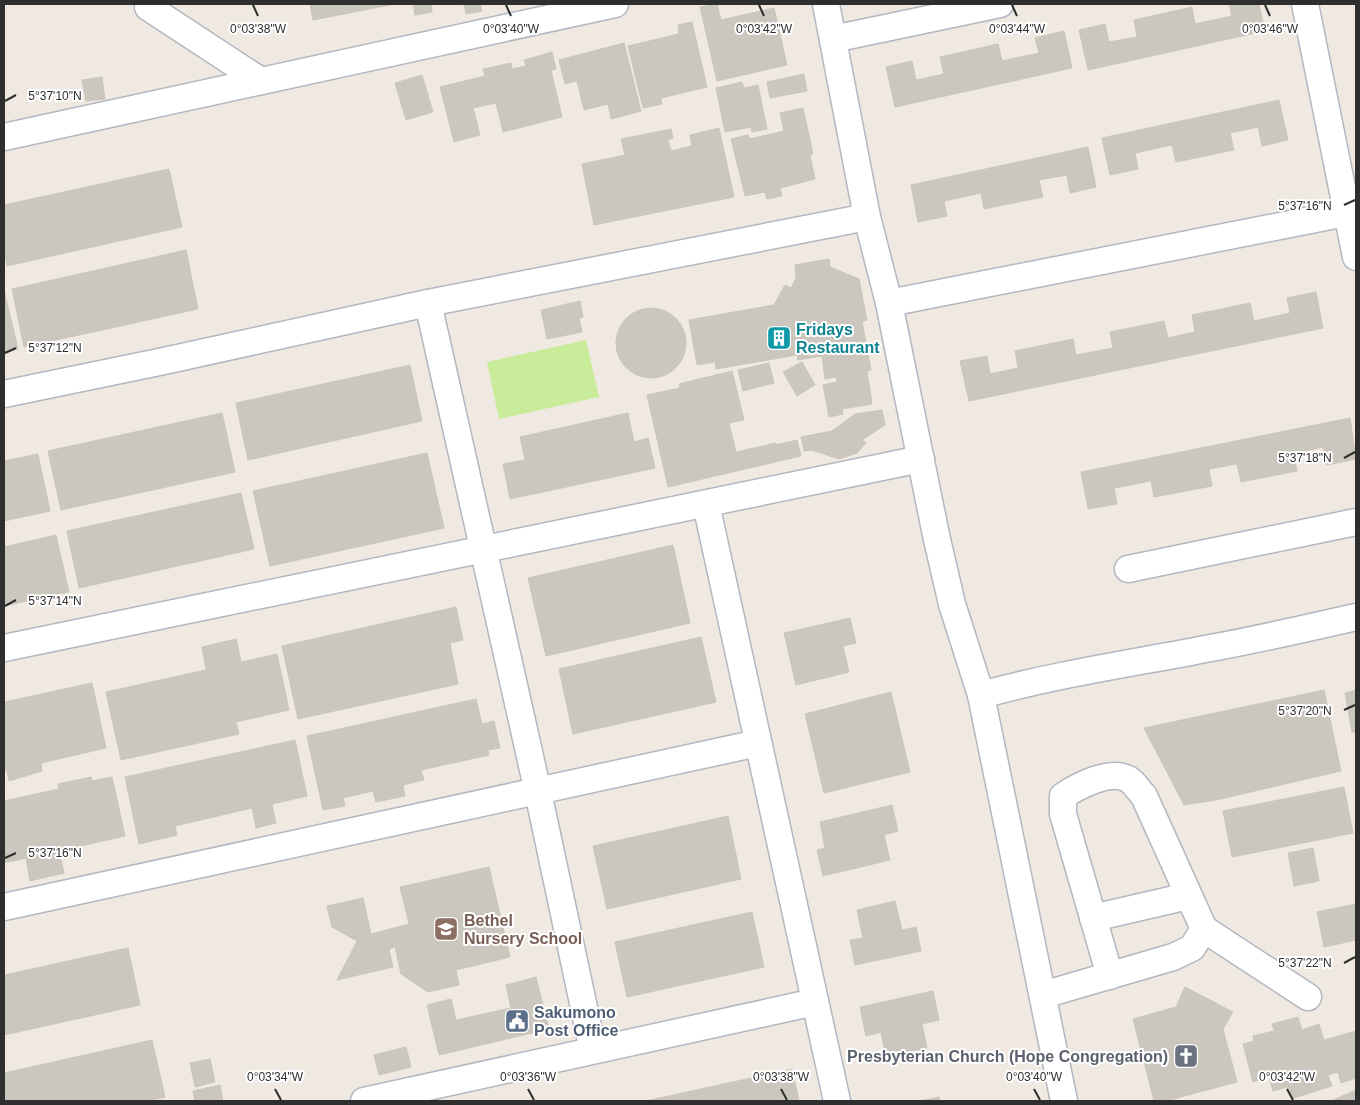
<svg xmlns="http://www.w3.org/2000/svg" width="1360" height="1105" font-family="Helvetica,sans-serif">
	<rect width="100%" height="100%" fill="#efe9e1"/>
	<!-- pitch -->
	<polygon fill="#c9ec9a" points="586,340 599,397 499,419 487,362"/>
	<!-- building -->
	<g fill="#cbc7bf" stroke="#cbc5ba">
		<polygon points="310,4 395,4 313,20"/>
		<polygon points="413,4 431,4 432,12 415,15"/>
		<polygon points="464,4 480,4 482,11 466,14"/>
		<polygon points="717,4 721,20 774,8 787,65 717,81 700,7"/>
		<polygon points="1229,4 1259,4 1265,31 1088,70 1079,30 1105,24 1109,42 1137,37 1134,20 1192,7 1195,24 1232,16"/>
		<polygon points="692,22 707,87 661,98 662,104 643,108 628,46 679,34 678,25"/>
		<polygon points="1064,31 1072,68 895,107 886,67 912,61 916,80 944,74 940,57 998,44 1002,61 1039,53 1035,38"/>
		<polygon points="624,43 641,111 611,119 608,104 584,110 577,81 565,84 559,60"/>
		<polygon points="552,52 556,69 551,70 562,117 503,132 496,103 473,108 480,135 454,142 440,87 485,76 483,69 511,63 512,69 526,66 524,60"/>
		<polygon points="804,74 807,91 770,98 767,82"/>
		<polygon points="422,75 433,112 406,120 395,83"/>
		<polygon points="102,77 105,99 86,101 82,80"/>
		<polygon points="742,82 744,88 758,85 767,129 752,132 751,127 725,132 716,88"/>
		<polygon points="1279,100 1288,140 1262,146 1258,127 1230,133 1234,150 1176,162 1172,145 1135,153 1138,169 1110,175 1102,138"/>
		<polygon points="803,108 813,154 810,155 815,179 780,188 782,196 767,199 765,192 745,196 731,139 748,135 749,139 784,131 780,113"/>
		<polygon points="719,128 734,197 594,225 582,164 625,155 621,139 671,129 673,138 668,140 671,151 692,146 690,135"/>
		<polygon points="1088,147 1096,187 1070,193 1067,175 1039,180 1043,197 984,209 981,193 944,201 947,216 918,222 911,185"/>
		<polygon points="169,169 182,227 7,266 4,249 4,205"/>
		<polygon points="186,250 198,309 24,347 12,289"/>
		<polygon points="829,259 830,267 859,279 867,320 862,321 871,370 867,371 872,404 842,409 843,414 829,417 823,385 837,382 836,377 825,379 822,356 798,360 797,355 716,369 715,362 697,365 689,320 774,305 785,285 791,288 796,278 795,265"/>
		<polygon points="4,290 18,349 4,352"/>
		<polygon points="1316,292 1323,328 969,401 960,361 987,356 990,374 1018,368 1015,351 1073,339 1076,355 1113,348 1110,332 1164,321 1168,338 1195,332 1192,315 1250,303 1254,321 1290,313 1287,298"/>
		<polygon points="580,301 583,317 579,318 582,332 547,339 541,310"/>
		<circle cx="651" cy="343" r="35"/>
		<polygon points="802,362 815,385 797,396 783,372"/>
		<polygon points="769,363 774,383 743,391 738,370"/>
		<polygon points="410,365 422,421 248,460 236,403"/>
		<polygon points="732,371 744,420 729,423 736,452 776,443 776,445 797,440 801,456 668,487 647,395 680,388 679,384"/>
		<polygon points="882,410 885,425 862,440 866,443 857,453 839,459 812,450 804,451 801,437 832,431 855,414"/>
		<polygon points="222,413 235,472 61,510 48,451"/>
		<polygon points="628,413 634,442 648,438 655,468 510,499 503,464 525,460 520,437"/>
		<polygon points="1350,418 1356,459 1327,465 1323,447 1293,454 1297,471 1241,482 1237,464 1209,469 1212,486 1154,497 1151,481 1114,488 1117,504 1088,509 1081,472"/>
		<polygon points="427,453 444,528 270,566 253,491"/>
		<polygon points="38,454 50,511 4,521 4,461"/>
		<polygon points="241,493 254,549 79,588 67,531"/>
		<polygon points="56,535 69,592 4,606 4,547"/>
		<polygon points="673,545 690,623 546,656 528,578"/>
		<polygon points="456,607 463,640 450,643 458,684 298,719 282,646"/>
		<polygon points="850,618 856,643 843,646 849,672 796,685 784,633"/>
		<polygon points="701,637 716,702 573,734 559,669"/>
		<polygon points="236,639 241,661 206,669 202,647"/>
		<polygon points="277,654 289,710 236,722 239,734 121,760 106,692"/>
		<polygon points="92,683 106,748 41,763 42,771 9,781 7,770 4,771 4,702"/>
		<polygon points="1324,690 1341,771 1216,800 1184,805 1144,728"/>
		<polygon points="1356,690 1356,732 1352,732 1345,693"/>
		<polygon points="891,692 910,772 824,793 805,714"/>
		<polygon points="476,699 482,724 494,721 500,748 488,750 489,755 421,770 424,780 403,785 405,796 376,802 373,791 343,798 345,806 323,810 307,736"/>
		<polygon points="295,740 307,796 272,804 276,823 256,828 252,808 175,826 177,835 139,844 125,777"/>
		<polygon points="91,777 92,781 112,777 125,836 59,851 64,873 30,881 26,858 4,863 4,801 59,789 58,784"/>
		<polygon points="1344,787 1353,833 1232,857 1223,811"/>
		<polygon points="892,805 898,831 884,835 890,860 823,876 817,850 825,848 820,822"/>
		<polygon points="728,816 741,879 607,909 593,846"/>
		<polygon points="1313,848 1319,881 1294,886 1288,853"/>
		<polygon points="489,867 510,957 456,970 459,985 428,992 401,974 395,947 389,949 393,967 337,980 357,941 332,927 327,906 363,898 371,934 409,924 400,887"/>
		<polygon points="895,901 902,930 916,927 921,951 855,965 850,940 863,938 857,910"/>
		<polygon points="1356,904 1356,940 1324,947 1317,912"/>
		<polygon points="752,912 764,967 627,997 615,942"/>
		<polygon points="128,948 140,1005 4,1035 4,975"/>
		<polygon points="536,977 549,1029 439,1055 427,1005 451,999 456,1020 511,1008 506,985"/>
		<polygon points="1185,987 1233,1012 1223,1029 1237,1082 1166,1101 1154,1101 1133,1019 1176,1007"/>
		<polygon points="933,991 939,1020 922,1024 927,1048 886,1057 881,1032 866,1036 860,1007"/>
		<polygon points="1298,1017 1302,1030 1319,1024 1324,1040 1356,1031 1356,1078 1341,1083 1338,1072 1328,1075 1332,1086 1291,1099 1287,1087 1273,1091 1269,1077 1253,1082 1243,1044 1254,1041 1253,1036 1274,1031 1272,1024"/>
		<polygon points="152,1040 165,1097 146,1101 4,1101 4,1073"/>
		<polygon points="406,1047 411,1067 379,1075 374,1055"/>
		<polygon points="210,1059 215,1082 195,1087 190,1063"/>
		<polygon points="792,1069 799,1101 646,1101"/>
		<polygon points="220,1085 223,1101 195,1101 193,1091"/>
		<polygon points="1356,1090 1356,1101 1331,1101"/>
		<polygon points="939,1097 940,1101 920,1101"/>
	</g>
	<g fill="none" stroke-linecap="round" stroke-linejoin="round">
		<defs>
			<g id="minor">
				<polyline points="149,4 148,7 261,81"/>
				<polyline points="826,4 867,217 889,303 936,535 952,604 981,695"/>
				<polyline points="1305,4 1356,257"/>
				<polyline points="833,39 1000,4"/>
				<polyline points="4,137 615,4"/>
				<polyline points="428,303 538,792 593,1050"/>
				<polyline points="889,303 1356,211"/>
				<polyline points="4,394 164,361 428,303 867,217"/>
				<polyline points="706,504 837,1101"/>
				<polyline points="1128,569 1356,522"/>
				<polyline points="4,648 921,459"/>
				<polyline points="4,907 758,743"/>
				<polyline points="1093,918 1188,896"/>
				<polyline points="1204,929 1308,997"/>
				<path d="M1043,995l130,-38 19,-9 12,-19 -60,-133c-5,-5 -10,-14 -16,-17 -18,-10 -50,7 -65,17v18l47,162"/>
				<polyline points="364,1101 815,1002"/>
				<path d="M1064,1101l-83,-406c76,-21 153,-32 230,-47 49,-9 97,-20 145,-31"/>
			</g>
		</defs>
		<!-- minor casing -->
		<use href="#minor" stroke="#b4b7c1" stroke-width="29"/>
		<!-- minor -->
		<use href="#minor" stroke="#fff" stroke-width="26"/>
	</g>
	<!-- ticks -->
	<path fill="none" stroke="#2e2e2e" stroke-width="2" d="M253,5l5,11M506,5l5,11M759,5l5,11M1012,5l5,11M1265,5l5,11M5,101l11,-6M1344,205l11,-5M5,353l11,-5M1344,458l11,-6M5,606l11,-6M1344,710l11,-5M5,858l11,-5M1344,963l11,-6M275,1089l6,11M528,1089l6,11M781,1089l6,11M1034,1089l6,11M1287,1089l6,11"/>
	<!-- icons -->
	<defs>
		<symbol id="building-square" viewBox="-11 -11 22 22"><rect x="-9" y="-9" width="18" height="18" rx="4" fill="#0f9aa8" stroke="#fff"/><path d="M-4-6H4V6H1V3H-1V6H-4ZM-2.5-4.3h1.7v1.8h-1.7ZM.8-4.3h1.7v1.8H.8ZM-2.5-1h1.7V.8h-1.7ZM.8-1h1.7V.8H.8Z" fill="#fff"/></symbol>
		<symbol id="school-square" viewBox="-11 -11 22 22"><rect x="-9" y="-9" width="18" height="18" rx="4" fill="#8d6e63" stroke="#fff"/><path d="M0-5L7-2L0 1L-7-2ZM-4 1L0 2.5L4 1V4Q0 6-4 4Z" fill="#fff"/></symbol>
		<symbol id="civic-square" viewBox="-11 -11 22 22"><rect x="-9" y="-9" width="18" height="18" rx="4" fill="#5c6f8a" stroke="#fff"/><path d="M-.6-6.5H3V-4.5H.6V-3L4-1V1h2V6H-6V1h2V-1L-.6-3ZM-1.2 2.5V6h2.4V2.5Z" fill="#fff"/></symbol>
		<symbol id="church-square" viewBox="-11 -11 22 22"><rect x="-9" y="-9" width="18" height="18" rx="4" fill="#6b7280" stroke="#fff"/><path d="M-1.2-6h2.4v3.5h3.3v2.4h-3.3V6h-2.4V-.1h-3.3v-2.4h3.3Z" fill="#fff"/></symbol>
	</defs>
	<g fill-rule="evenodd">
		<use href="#building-square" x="765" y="324" width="28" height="28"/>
		<use href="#school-square" x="432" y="915" width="28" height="28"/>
		<use href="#civic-square" x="503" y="1007" width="28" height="28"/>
		<use href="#church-square" x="1172" y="1042" width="28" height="28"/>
	</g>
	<g text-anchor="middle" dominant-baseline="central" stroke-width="4" stroke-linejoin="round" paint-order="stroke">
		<!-- culture labels -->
		<g font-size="16" font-weight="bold" fill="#0d838f" stroke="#fff" text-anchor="start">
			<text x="796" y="329">Fridays<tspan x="796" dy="18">Restaurant</tspan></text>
		</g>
		<!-- education labels -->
		<g font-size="16" font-weight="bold" fill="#785e54" stroke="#fff" text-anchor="start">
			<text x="464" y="920">Bethel<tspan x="464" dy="18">Nursery School</tspan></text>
		</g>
		<!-- service labels -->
		<g font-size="16" font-weight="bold" fill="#4e5e75" stroke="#fff" text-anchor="start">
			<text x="534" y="1012">Sakumono<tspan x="534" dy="18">Post Office</tspan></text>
		</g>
		<!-- worship labels -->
		<g font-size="16" font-weight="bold" fill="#5b616d" stroke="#fff" text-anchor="end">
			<text x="1168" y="1056">Presbyterian Church (Hope Congregation)</text>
		</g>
	</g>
	<g font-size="12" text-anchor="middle" fill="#2e2e2e" stroke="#fff" stroke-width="4" stroke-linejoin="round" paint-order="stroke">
		<text x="258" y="33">0°03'38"W</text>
		<text x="511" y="33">0°03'40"W</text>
		<text x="764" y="33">0°03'42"W</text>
		<text x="1017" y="33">0°03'44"W</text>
		<text x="1270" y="33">0°03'46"W</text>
		<text x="55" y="100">5°37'10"N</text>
		<text x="1305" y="210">5°37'16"N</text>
		<text x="55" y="352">5°37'12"N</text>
		<text x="1305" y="462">5°37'18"N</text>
		<text x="55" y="605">5°37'14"N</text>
		<text x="1305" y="715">5°37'20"N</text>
		<text x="55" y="857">5°37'16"N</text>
		<text x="1305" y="967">5°37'22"N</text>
		<text x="275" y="1081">0°03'34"W</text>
		<text x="528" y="1081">0°03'36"W</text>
		<text x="781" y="1081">0°03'38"W</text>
		<text x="1034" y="1081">0°03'40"W</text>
		<text x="1287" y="1081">0°03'42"W</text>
	</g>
	<!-- border -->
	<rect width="1360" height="1105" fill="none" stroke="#2e2e2e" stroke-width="10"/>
</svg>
